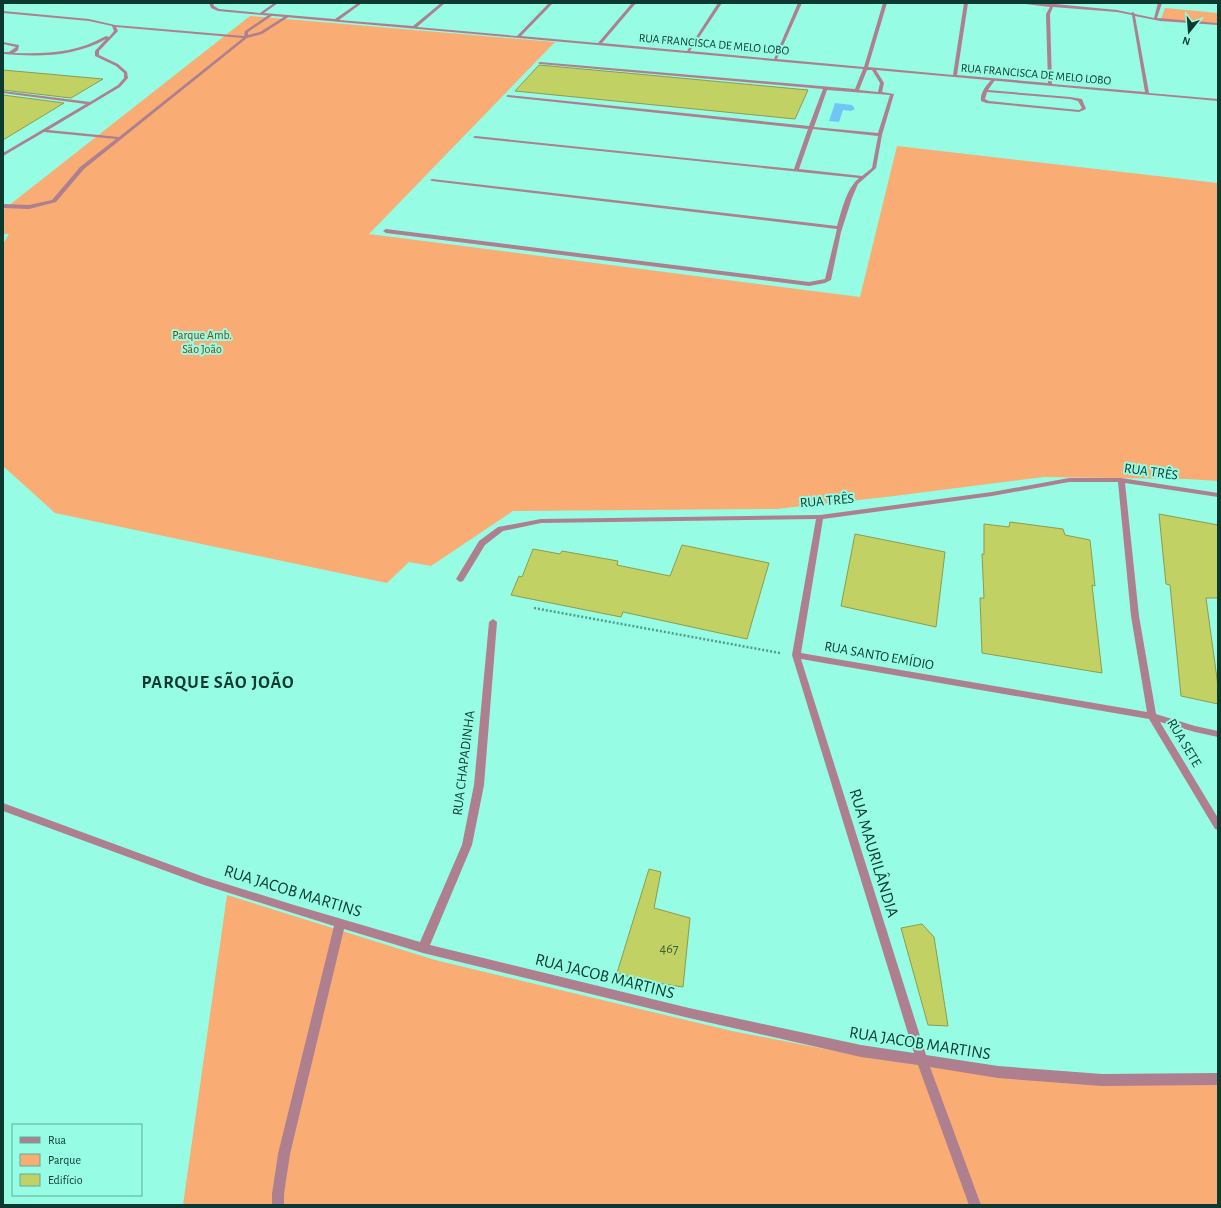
<svg xmlns="http://www.w3.org/2000/svg" width="1221" height="1208" font-family="'Alegreya Sans',sans-serif">
	<rect width="100%" height="100%" fill="#96fce3"/>
	<!-- green -->
	<g fill="#f9ac73">
		<polygon points="1165,8 1218,13 1218,23 1161,19"/>
		<polygon points="250,16 555,42 369,234 860,297 897,146 1218,183 1218,481 1187,479 1044,477 886,497 776,509 513,511 431,566 409,562 387,583 55,513 3,466 3,244 9,234 3,234 3,210"/>
		<polygon points="227,895 435,960 732,1031 876,1059 998,1072 1218,1079 1218,1205 183,1205"/>
	</g>
	<!-- water -->
	<polygon fill="#71c5f6" points="835,103 852,105 855,109 851,111 843,110 839,122 829,121"/>
	<!-- building -->
	<g fill="#c1d164" stroke="#8f9b4e">
		<polygon points="539,65 648,75 808,90 795,119 515,91"/>
		<polygon points="3,70 103,79 71,98 3,90"/>
		<polygon points="3,95 64,103 3,140"/>
		<polygon points="1159,514 1218,525 1218,598 1206,598 1218,686 1218,704 1181,696 1170,585 1166,584"/>
		<polygon points="1010,522 1063,529 1065,535 1090,540 1095,586 1092,585 1102,673 982,653 980,598 984,598 982,554 984,554 984,524 1009,527"/>
		<polygon points="855,534 945,552 936,627 841,606"/>
		<polygon points="682,545 769,563 747,639 623,612 621,617 511,595 519,576 522,577 533,549 560,554 562,551 618,561 617,565 670,576"/>
		<polygon points="649,869 661,872 654,908 690,918 683,987 644,981 617,973"/>
		<polygon points="922,924 934,937 948,1026 928,1025 901,928"/>
	</g>
	<g fill="none" stroke-linecap="round" stroke-linejoin="round">
		<!-- path -->
		<polyline stroke="#529c8b" stroke-width="2.5" stroke-dasharray="2 2" stroke-linecap="butt" points="534,608 780,653"/>
		<!-- service -->
		<g fill="#ad7f8f" fill-rule="evenodd">
			<path d="M3,11l86,8 26,6 129,11 1,-5 25,-17 3,1 -25,17v3l12,-3 27,-17 3,1 -28,18 -15,4 -163,131 -28,33 -27,7 -26,-1v-4l26,1 23,-5 28,-33 36,-28 -72,-7 -41,24v-3l83,-49 -83,-11v-2l87,11 28,-17 6,-7v-5l-8,-7 -21,-10v-5l11,-12c-32,18 -67,18 -103,15v-2h6l7,-5 -13,-3v-2l16,3 -1,5 -4,3c33,1 62,0 92,-17l3,1 5,-6 -2,-5 -23,-5 -86,-8zM116,27l127,11 -124,99 -71,-7 72,-43 8,-9 -1,-6 -9,-8 -19,-9v-4l19,-20z"/>
			<path d="M992,79l3,1 -7,10 82,7 12,2 4,10 -7,3 -93,-9 -5,-2c-1,-9 5,-15 11,-22zM987,92l83,7 8,2 4,7 -3,2 -90,-9 -4,-2z"/>
		</g>
		<!-- minor -->
		<g fill="#ad7f8f" fill-rule="evenodd">
			<path d="M209,3h4l1,3 5,3 41,4 14,-10h4l-14,10 71,6 23,-16h4l-23,17 74,6 28,-23h4l-28,24 100,9 32,-33h4l-32,33 77,7 34,-40h4l-34,40 85,8 31,-48h4l-32,48 84,8 24,-56h4l-25,56 87,8 19,-64h4l-19,64 85,8 11,-72h4l-11,72 91,8 -2,-69 4,-7 -33,-4 38,1 62,6 14,3 2,-1 2,2 19,4 4,-15h4l-5,15 61,5v2l-58,-4 -25,-5 14,77 69,6v2l-342,-31 8,13 -2,9 12,2 -12,41 -6,33 -18,16 -6,14 -11,34 -10,48 -6,3 -16,3 -423,-53 -3,-2 3,-2 423,53 16,-3 12,-50 -405,-48 -2,-1 2,-1 405,47c5,-16 9,-37 22,-48l-384,-40 -2,-1 2,-1 319,33 14,-40 -300,-32 -2,-1 2,-1 301,31 14,-37 -283,-25 -2,-1 2,-1 315,27 8,-20 -645,-58 -7,-3zM1053,7l64,5 15,3 13,77 -93,-8 -2,-70zM867,70h5l8,13 -2,9 -19,-2zM827,90l63,5 -12,38 -64,-6zM813,129l65,7 -6,32 -10,8 -63,-7z"/>
			<path d="M1069,478h52l97,15v4l-93,-14 14,133 17,98 39,12 23,5v6l-23,-5 -35,-10 58,96v12l-3,-1 -66,-110 -348,-60 125,396 72,11 104,8 116,-1v12l-116,1 -104,-8 -68,-11 51,138h-12l-51,-140 -57,-8 -172,-39 -266,-65 -79,-24 -54,225 -6,40v11h-12v-11l6,-40 56,-228 -130,-41 -201,-74v-8l201,74 90,28 126,37 42,-97 12,-60 15,-163 4,-3 4,3 -13,163 -12,60 -42,100 259,63 172,37 53,8 -122,-398 24,-136 -275,4 -38,8 -18,14 -22,36 -3,1 -4,-3 23,-38 19,-14 43,-8 279,-4 172,-23zM1069,482h49l13,134 16,96 -346,-59 22,-134 169,-23z"/>
		</g>
	</g>
	<g text-anchor="middle" dominant-baseline="central" stroke-width="4" stroke-linejoin="round" paint-order="stroke">
		<!-- far-street labels -->
		<g font-size="12" fill="#0c3930" stroke="#96fce3">
			<text transform="translate(714 44) rotate(5)">RUA FRANCISCA DE MELO LOBO</text>
			<text transform="translate(1036 74) rotate(5)">RUA FRANCISCA DE MELO LOBO</text>
		</g>
		<!-- far-park labels -->
		<g font-size="12" fill="#7b420f" stroke="#96fce3">
			<text x="202" y="335">Parque Amb.<tspan x="202" dy="14">São João</tspan></text>
		</g>
		<!-- street labels -->
		<g font-size="14" fill="#0c3930" stroke="#96fce3">
			<text transform="translate(1151 472) rotate(8)">RUA TRÊS</text>
			<text transform="translate(827 501) rotate(-5)">RUA TRÊS</text>
			<text transform="translate(879 656) rotate(10)">RUA SANTO EMÍDIO</text>
			<text transform="translate(1184 743) rotate(59)">RUA SETE</text>
			<text transform="translate(464 763) rotate(-83)">RUA CHAPADINHA</text>
		</g>
		<!-- near-number labels -->
		<g font-size="14" fill="#395f3d">
			<text x="669" y="949">467</text>
		</g>
		<!-- near-street labels -->
		<g font-size="17" fill="#0c3930" stroke="#96fce3">
			<text transform="translate(874 853) rotate(73)">RUA MAURILÂNDIA</text>
			<text transform="translate(293 891) rotate(17)">RUA JACOB MARTINS</text>
			<text transform="translate(605 976) rotate(14)">RUA JACOB MARTINS</text>
			<text transform="translate(920 1043) rotate(9)">RUA JACOB MARTINS</text>
		</g>
		<!-- district labels -->
		<g font-size="18" font-weight="bold" letter-spacing="1" fill="#0c3930" stroke="#96fce3">
			<text x="218" y="683">PARQUE SÃO JOÃO</text>
		</g>
	</g>
	<!-- border -->
	<rect width="1221" height="1208" fill="none" stroke="#0c3930" stroke-width="8"/>
	<!-- legend -->
	<rect x="12" y="1124" width="130" height="72" fill="#96fce3" stroke="#5fae9b"/>
	<rect x="20" y="1137" width="20" height="6" fill="#ad7f8f" stroke="#5fae9b"/>
	<text x="48" y="1144" font-size="12" fill="#0c3930">Rua</text>
	<rect x="20" y="1154" width="20" height="12" fill="#f9ac73" stroke="#5fae9b"/>
	<text x="48" y="1164" font-size="12" fill="#0c3930">Parque</text>
	<rect x="20" y="1174" width="20" height="12" fill="#c1d164" stroke="#5fae9b"/>
	<text x="48" y="1184" font-size="12" fill="#0c3930">Edifício</text>
	<!-- north arrow -->
	<g transform="translate(1189 32) rotate(197)" stroke="#96fce3" stroke-width="3" paint-order="stroke">
	<path d="M0-3L7 15L0 10L-7 15Z" fill="#0c3930"/>
	<text y="-6" font-size="11" font-weight="bold" text-anchor="middle" fill="#0c3930">N</text>
	</g>
</svg>
